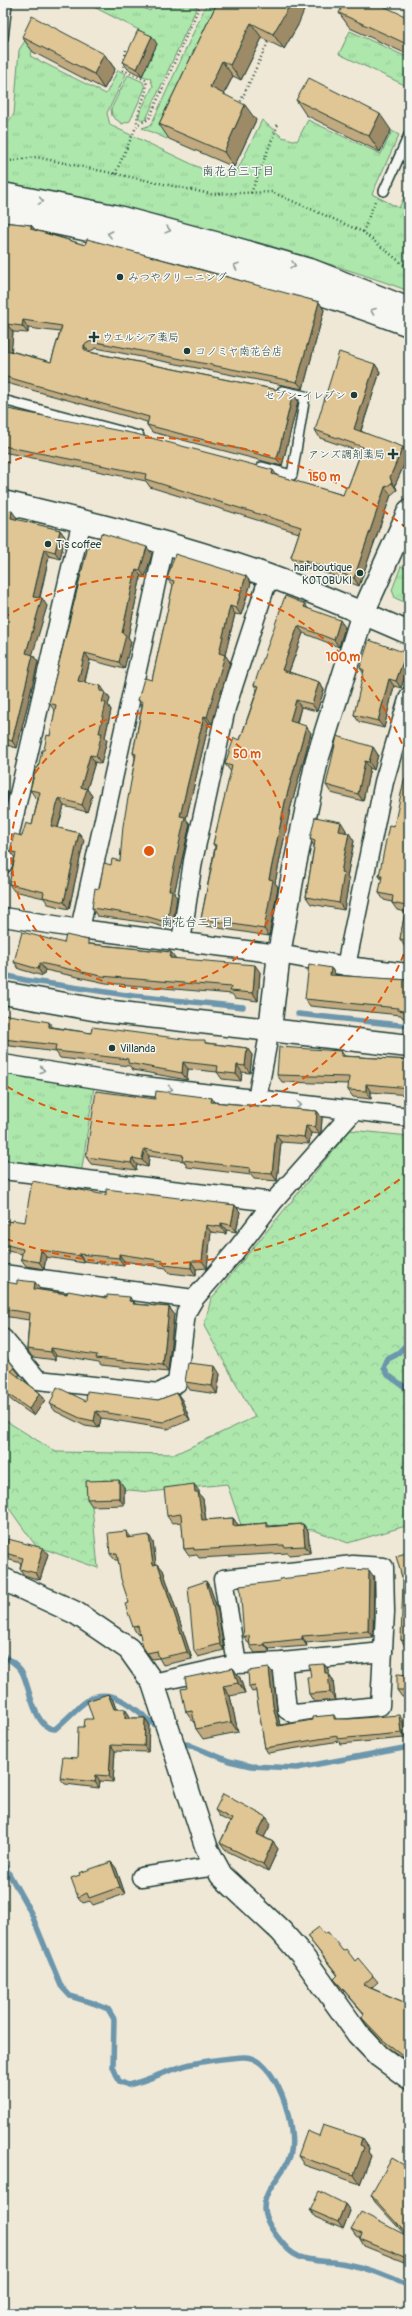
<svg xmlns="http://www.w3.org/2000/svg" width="412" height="2316" font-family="Pangolin,'Klee One',sans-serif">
	<defs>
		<pattern id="grass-tufts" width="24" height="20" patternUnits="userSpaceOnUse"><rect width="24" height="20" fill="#ade7ac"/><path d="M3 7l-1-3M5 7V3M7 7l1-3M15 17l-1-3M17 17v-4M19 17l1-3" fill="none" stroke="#94c795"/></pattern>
		<pattern id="forest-crowns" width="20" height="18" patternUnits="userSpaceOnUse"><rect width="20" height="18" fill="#ade7ac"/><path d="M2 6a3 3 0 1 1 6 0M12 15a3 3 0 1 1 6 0" fill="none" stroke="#94c795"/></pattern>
	</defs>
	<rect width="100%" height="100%" fill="#efe8d6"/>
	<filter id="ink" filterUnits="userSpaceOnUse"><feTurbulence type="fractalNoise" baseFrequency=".025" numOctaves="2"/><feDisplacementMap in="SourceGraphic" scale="8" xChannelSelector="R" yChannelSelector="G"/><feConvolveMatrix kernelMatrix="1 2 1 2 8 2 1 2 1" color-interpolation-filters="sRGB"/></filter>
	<g filter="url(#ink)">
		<!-- grass -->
		<g fill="url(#grass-tufts)" stroke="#669270">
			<polygon points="86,3 133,3 150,11 154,3 194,3 197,7 146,119 142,121 138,116 153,86 150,78 142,76 143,37 141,31"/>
			<polygon points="207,3 232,3 167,139 142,128 151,125"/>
			<path d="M34,27l7,4 -11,25 76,38 12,-24 8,4 -19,39 3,12 109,52 16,-2 27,-55 20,17 15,4 11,-21 73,34 11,-23 7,4 -27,59 27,14 10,-22v105c-131,-49 -270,-75 -406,-106v-57l11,-14 5,-64z"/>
			<polygon points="350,31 409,58 409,87 339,54"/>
			<polygon points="128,75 143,82 145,88 130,121 122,124 112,116 111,109"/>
			<polygon points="401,566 409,570 409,604 395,598 392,590"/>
			<polygon points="3,1071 26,1078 94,1087 81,1175 3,1162"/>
		</g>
		<!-- forest -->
		<polygon fill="url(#forest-crowns)" stroke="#669270" points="350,1130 409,1136 409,1525 348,1543 314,1530 241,1525 227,1484 149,1492 90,1486 98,1568 36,1546 3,1500 3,1419 56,1452 175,1454 255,1417 204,1326 211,1299"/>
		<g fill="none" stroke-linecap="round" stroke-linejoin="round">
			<!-- stream -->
			<g stroke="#6c96ac" stroke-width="5.5">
				<polyline points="4,975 25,980 133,996 243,1007"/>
				<polyline points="298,1014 409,1026"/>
				<polyline points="409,1356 404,1347 396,1355 388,1359 384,1368 388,1375 409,1390"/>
				<path d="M3,1655c6,5 15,9 19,17 8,15 12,57 33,57 11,-9 21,-21 33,-29 26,-17 53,15 72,29"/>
				<polyline points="187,1744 229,1761 251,1766 297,1768 409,1747"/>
				<path d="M3,1863l28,50 30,73 9,10 23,7 15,6 6,10 -1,48 6,14 9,4c22,-5 42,-16 63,-21 16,-3 35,-6 51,-7 35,-3 56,73 48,99 -6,19 -26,31 -26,53 1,12 13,28 21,37 15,19 40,13 61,18 22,4 43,12 63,22"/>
			</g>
			<defs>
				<g id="service">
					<polyline points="3,38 7,3"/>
					<polyline points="384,191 409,135"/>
					<polyline points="3,400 139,436"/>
					<polyline points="262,467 292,475 305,396 282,391"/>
				</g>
				<g id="minor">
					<polyline points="3,864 82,520"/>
					<polyline points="3,917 80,929 279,954 346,966 409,973"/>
					<polyline points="80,929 165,542"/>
					<polyline points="181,942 193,861 226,708 269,576"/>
					<polyline points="346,966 384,782 409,696"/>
					<polyline points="3,1064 135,1085 409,1117"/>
					<polyline points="257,1099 270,1029"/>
					<polyline points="3,1170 273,1202"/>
					<polyline points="3,1274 194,1299"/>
					<polyline points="3,1338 38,1380 159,1393 177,1383 186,1313 194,1299 234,1253 273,1202 353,1112"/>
					<polyline points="237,1664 223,1579 353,1565 384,1567 385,1612 380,1706 294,1714 287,1710 282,1662"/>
					<polyline points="153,1683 237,1664 282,1662 383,1652"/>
					<polyline points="141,1877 216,1866"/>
				</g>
				<g id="tertiary">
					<polyline points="3,194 114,216 226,246 313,271 409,309"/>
					<path d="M3,213c139,25 274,62 406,112"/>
					<path d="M3,502c90,21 179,43 266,74 47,17 94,37 140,57"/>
					<polyline points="3,993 104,1011 409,1046"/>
					<polyline points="270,1029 279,954 294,869 317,760 363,613 409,511"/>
					<polyline points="3,1579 76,1613 129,1649 153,1683 207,1849 221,1875 281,1931 301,1954 358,2034 379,2056 409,2078"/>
				</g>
			</defs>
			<!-- service casing -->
			<use href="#service" stroke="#1f3d34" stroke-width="12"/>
			<!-- minor casing -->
			<use href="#minor" stroke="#1f3d34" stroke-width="21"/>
			<!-- tertiary casing -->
			<use href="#tertiary" stroke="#1f3d34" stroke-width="25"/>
			<!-- path -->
			<g stroke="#1f3d34" stroke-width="2.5" stroke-dasharray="1 3" stroke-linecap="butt">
				<path d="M126,50l-3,20 23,10c3,15 -10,29 -9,45"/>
				<polyline points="239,105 269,40"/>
				<polyline points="3,162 36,157 211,194 272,192 363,232 409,269"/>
				<polyline points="115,174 137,125 149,119 201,3"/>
				<polyline points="251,193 278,124"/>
				<polyline points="363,232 375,201"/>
			</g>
			<!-- service -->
			<use href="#service" stroke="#f6f6f2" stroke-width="9"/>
			<!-- minor -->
			<use href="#minor" stroke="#f6f6f2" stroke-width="18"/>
			<!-- tertiary -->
			<use href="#tertiary" stroke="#f6f6f2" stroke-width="22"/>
		</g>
		<!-- wall -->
		<g fill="#c1aa80" stroke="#1f3d34" fill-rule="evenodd">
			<polygon points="217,3 298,25 284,49 262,38 241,80 233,76 224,94 256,120 234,167 169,139 159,124"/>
			<polygon points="339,13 409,18 409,55 350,28"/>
			<polygon points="22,37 104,54 115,69 104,89 33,52"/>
			<polygon points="157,44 142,76 128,69 123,62"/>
			<polygon points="296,100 391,130 380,152 306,115"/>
			<path d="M3,222l28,3 4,5 50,15 234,57 5,8 -21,79 -207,-41 -7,4 204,41 5,8 -16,65 -130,-34 -5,-7v-3l-144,-40zM28,328l32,4 -9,30 -40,-11 2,-19 15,1z"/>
			<polygon points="375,364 380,372 361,431 409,454 395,485 397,490 391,495 359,586 310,567 310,569 296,565 291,557 299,533 150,487 146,481 3,452 3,408 277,476 343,495 348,487 361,452 320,438 315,430"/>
			<polygon points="3,509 17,518 17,520 60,530 65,537 60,559 49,556 40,598 47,606 32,654 38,662 17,748 3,744"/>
			<polygon points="89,542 152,554 145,577 141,576 128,637 131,642 124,669 90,660 85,682 106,693 106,694 110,699 108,705 111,710 105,737 107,740 101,764 95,762 87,789 92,796 87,812 64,806 58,828 79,833 84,840 69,909 48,904 44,898 14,891 9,884 15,858 10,851 32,825 38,798 35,797 30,790 38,768 44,750 50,736 55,711 54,710 49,703"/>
			<polygon points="167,579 251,583 241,615 235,614 225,655 230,662 212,724 209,723 186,819 190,824 174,894 177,897 173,924 168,924 167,928 150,923 97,916 92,908 99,889 111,865 120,861 135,757 133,753 142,706 138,700 152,680 173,586"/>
			<polygon points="309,609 345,627 339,647 303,633 289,672 319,682 324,690 317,711 301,707 297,723 311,733 290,810 275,883 278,887 269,936 206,926 201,919 215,847 213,844 231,772 225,764 240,740 257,690 254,685"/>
			<polygon points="409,658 409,664 401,688 394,686 384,728 359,722 354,715 364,674 360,668"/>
			<polygon points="373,747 378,755 374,770 370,768 363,801 331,793 326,785"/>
			<polygon points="409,770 409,947 405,947 400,939 405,912 397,910 392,903 392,902 384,900 379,893 382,880 379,876 394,826"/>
			<polygon points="346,830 346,833 354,841 347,877 349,880 344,910 311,904 306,897 314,846 310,839"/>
			<polygon points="64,943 91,944 171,952 176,959 260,972 258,1001 235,998 232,994 106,983 45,970 43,976 19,969 14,962"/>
			<polygon points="331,968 336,975 336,976 409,980 409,1018 403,1018 401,1015 310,1006 305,999"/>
			<polygon points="3,1014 53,1027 91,1033 207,1043 247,1048 252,1055 250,1073 242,1072 241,1081 222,1079 217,1072 188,1069 187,1080 133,1070 130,1066 60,1058 56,1052 3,1045"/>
			<polygon points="345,1056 409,1060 409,1095 371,1092 371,1099 353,1097 348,1090 349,1084 282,1082 277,1075"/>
			<polygon points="212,1098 214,1102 317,1111 322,1118 321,1132 320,1134 311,1133 309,1144 281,1142 277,1181 254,1179 251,1175 187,1167 184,1161 149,1156 148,1167 137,1165 136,1170 91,1164 86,1157 155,1099"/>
			<polygon points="106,1195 235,1205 240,1212 236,1232 226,1230 226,1234 211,1232 207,1268 196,1269 196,1276 169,1273 166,1268 124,1261 124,1266 84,1261 84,1263 46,1257 44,1269 26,1266 21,1259 22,1254 3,1250 3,1220 12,1222 25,1222"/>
			<polygon points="3,1289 40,1289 40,1290 67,1294 107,1298 132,1302 134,1302 135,1304 169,1307 174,1314 168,1372 101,1365 99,1362 56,1355 56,1360 32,1357 27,1349 29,1320 3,1316"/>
			<polygon points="3,1353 20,1375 18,1376 40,1393 45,1400 34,1416 11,1400 6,1393 8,1391 3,1385"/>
			<polygon points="220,1374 217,1394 190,1390 185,1382"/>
			<polygon points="177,1393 182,1400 190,1420 168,1429 101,1418 99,1428 85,1426 55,1411 50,1404 86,1401 158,1400"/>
			<polygon points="124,1487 124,1505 92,1506 87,1499"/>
			<polygon points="199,1491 199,1494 203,1499 206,1520 233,1518 238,1525 267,1523 269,1526 303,1524 308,1531 310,1553 289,1555 288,1553 199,1558 197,1555 189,1556 184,1549 182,1522 172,1523 167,1516"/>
			<polygon points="131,1538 153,1542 156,1564 163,1570 192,1659 163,1665 159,1658 152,1659 143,1647 140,1633 137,1634 133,1627 129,1603 118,1560 115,1560 110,1554"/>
			<polygon points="409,1552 409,1653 407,1650 407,1647 406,1647 401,1640"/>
			<polygon points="5,1553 48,1554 40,1580 24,1575 20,1569 21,1563 10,1560"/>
			<polygon points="374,1577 373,1637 306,1643 307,1646 269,1649 270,1652 255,1653 250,1646 250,1643 248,1643 244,1637"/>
			<polygon points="210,1587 218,1611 224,1650 198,1657 194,1651"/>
			<polygon points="324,1664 329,1671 329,1674 333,1680 335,1700 314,1702 309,1694 311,1677"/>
			<polygon points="233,1668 240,1678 245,1693 230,1696 238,1732 203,1739 196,1729 194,1722 193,1722 186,1712 187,1688"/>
			<polygon points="273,1673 277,1711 280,1725 334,1715 336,1719 403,1720 404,1738 340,1744 339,1741 268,1753 265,1748 256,1691 252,1692 249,1687"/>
			<polygon points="409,1675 409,1697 402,1697 397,1690"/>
			<polygon points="113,1700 116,1709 125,1709 129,1715 129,1718 145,1718 149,1724 148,1752 115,1751 113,1782 100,1781 99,1788 65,1784 60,1778 77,1758 84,1727"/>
			<polygon points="215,1810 266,1817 271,1824 264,1837 273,1842 278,1849 268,1871 225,1850 220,1843 230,1822 220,1817"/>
			<polygon points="111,1862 116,1868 125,1894 93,1905 90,1901 83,1903 78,1897 80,1875"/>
			<polygon points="324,1934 343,1951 373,1976 378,1982 371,1988 406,2003 409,1998 409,2062 387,2047 366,2024 362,2018 364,2014 339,1985 334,1979 338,1976 307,1936"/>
			<polygon points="319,2136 362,2138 369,2148 368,2152 371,2156 360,2184 304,2165 298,2156"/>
			<polygon points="409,2168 409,2264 364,2246 360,2239 360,2238 356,2236 351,2229 406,2236 375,2202 371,2195"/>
			<polygon points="345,2204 350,2211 343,2229 315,2217 310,2210"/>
		</g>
		<!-- shaded-wall -->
		<g fill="#9d8b68" stroke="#1f3d34">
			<polygon points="290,3 307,3 298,25 284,49 273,34"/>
			<polygon points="251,23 262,38 241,80 230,65"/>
			<polygon points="152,36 157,44 142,76 137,69"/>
			<polygon points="104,54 115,69 104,89 94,74"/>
			<polygon points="222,61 233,76 220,101 210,87"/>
			<polygon points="245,105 256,120 234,167 224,152"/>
			<polygon points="380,114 391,130 380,152 369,136"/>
			<polygon points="31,225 37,232 31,229"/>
			<polygon points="319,302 324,310 303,389 297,382"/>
			<polygon points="23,320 28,328 28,333 22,326"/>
			<polygon points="7,324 13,332 11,357 6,350"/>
			<polygon points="84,345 89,352 89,356 84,349"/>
			<polygon points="375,364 380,372 359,436 354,429"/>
			<polygon points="293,393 298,401 282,466 277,459"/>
			<polygon points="403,447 409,454 395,485 397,490 392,483 390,477"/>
			<polygon points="273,470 279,478 272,474"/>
			<polygon points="385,487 391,495 359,586 354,578"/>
			<polygon points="12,511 17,518 16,525 11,518"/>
			<polygon points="60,530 65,537 60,559 55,552"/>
			<polygon points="147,547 152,554 145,577 140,570"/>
			<polygon points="44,549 49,556 38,604 33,597"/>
			<polygon points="305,560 310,567 310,569 304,562"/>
			<polygon points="136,569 141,576 128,637 131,642 124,669 119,662 122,633"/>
			<polygon points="246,576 251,583 241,615 236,608"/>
			<polygon points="42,598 47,606 31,660 26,653"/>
			<polygon points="305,604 310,611 304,607"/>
			<polygon points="230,606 235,614 225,655 230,662 212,724 207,717 219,653"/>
			<polygon points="340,620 345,627 339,647 334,640"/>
			<polygon points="298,626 303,633 287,677 282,670"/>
			<polygon points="85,653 90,660 83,688 78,681"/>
			<polygon points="406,653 409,658 409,664 401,688 396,681"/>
			<polygon points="33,655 38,662 17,748 12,741"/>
			<polygon points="389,679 394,686 384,728 378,721"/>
			<polygon points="319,682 324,690 317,711 312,704"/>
			<polygon points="101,686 110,699 108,705 111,710 105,737 107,740 101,764 96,756 102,702 100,691"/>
			<polygon points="296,700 301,707 295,728 290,721"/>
			<polygon points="204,716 209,723 186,819 190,824 174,894 177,897 173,924 168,917 169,890 180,816"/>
			<polygon points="306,726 311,733 290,810 275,883 278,887 269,936 264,929 269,879 285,802"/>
			<polygon points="373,747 378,755 374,770 369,762"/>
			<polygon points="90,755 95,762 87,789 92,796 87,812 82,805 81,787"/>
			<polygon points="365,761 370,768 363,801 358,794"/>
			<polygon points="3,786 8,794 3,817"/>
			<polygon points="59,798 64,806 56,833 51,826"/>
			<polygon points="341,822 346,830 344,838 339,831"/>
			<polygon points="79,833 84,840 69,909 64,902"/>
			<polygon points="349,833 354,841 347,877 349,880 344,910 339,903 341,872"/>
			<polygon points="163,916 168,924 167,928 162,921"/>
			<polygon points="171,952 176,959 170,958"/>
			<polygon points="40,963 45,970 43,976 38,969"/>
			<polygon points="255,965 260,972 258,1001 253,993"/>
			<polygon points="331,968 336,975 335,983 330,975"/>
			<polygon points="49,1022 54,1029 49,1027"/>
			<polygon points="247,1048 252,1055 250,1073 245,1066"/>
			<polygon points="341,1051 346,1058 341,1056"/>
			<polygon points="183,1062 188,1069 187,1080 182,1073"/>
			<polygon points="237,1065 242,1072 241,1081 236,1074"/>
			<polygon points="366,1084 371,1092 371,1099 366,1091"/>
			<polygon points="317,1111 322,1118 321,1132 320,1134 315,1127"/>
			<polygon points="306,1126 311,1133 309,1144 304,1137"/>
			<polygon points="276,1134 281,1142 277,1181 272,1174"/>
			<polygon points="144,1149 149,1156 148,1167 142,1160"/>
			<polygon points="132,1158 137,1165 136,1170 131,1163"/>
			<polygon points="235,1205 240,1212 236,1232 231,1225"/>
			<polygon points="221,1223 226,1230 226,1234 221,1227"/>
			<polygon points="206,1225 211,1232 207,1268 202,1261"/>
			<polygon points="41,1250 46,1257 44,1269 39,1262"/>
			<polygon points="79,1254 84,1261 84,1263 79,1256"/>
			<polygon points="119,1254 124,1261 124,1266 119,1258"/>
			<polygon points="191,1261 196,1269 196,1276 191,1268"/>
			<polygon points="35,1282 40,1289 39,1297 34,1289"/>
			<polygon points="130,1297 133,1303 134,1302 139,1309 129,1301"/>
			<polygon points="169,1307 174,1314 168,1372 163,1365"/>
			<polygon points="51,1348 56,1355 56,1360 51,1352"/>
			<polygon points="215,1366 220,1374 217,1394 212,1386"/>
			<polygon points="40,1393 45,1400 34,1416 29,1409"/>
			<polygon points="177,1393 182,1400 190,1420 185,1413"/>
			<polygon points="96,1411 101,1418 99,1428 94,1421"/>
			<polygon points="119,1480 124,1487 124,1505 119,1498"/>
			<polygon points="194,1484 199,1491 199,1494 203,1499 207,1527 202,1520 195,1492"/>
			<polygon points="233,1518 238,1525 238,1533 233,1526"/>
			<polygon points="303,1524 308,1531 310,1553 305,1546"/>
			<polygon points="126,1531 131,1537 132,1545 127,1538"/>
			<polygon points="149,1535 153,1542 157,1572 153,1565"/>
			<polygon points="43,1548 48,1554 40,1580 36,1573"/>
			<polygon points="158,1564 163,1570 192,1659 187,1652"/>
			<polygon points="369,1570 374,1577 373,1637 368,1631"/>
			<polygon points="206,1581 210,1587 218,1611 224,1650 220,1644"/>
			<polygon points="302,1636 306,1643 307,1646 302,1639"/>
			<polygon points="264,1643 269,1649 270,1652 265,1645"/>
			<polygon points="324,1664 329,1671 329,1674 333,1680 335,1700 330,1692 325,1673"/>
			<polygon points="233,1668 240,1678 245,1693 238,1683"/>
			<polygon points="269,1668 273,1673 277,1711 281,1731 278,1726 273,1706"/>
			<polygon points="223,1686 230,1696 238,1732 231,1722"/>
			<polygon points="108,1694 113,1700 118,1715 114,1709"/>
			<polygon points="125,1709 129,1715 129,1724 125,1718"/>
			<polygon points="399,1715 403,1720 404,1738 401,1733"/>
			<polygon points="145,1718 149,1724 148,1752 144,1746"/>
			<polygon points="111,1745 115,1751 113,1782 109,1776"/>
			<polygon points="96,1775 100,1781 99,1788 95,1782"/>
			<polygon points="266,1817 271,1824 262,1841 257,1834"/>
			<polygon points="273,1842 278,1849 268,1871 263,1864"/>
			<polygon points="111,1862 116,1868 125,1894 120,1887"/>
			<polygon points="362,2138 369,2148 368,2152 371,2156 360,2184 354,2175 360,2145"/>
			<polygon points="345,2204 350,2211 343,2229 338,2222"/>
		</g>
		<!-- building -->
		<g fill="#e0c695" stroke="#1f3d34" fill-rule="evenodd">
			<polygon points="217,3 290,3 287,10 273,34 251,23 230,65 222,61 210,87 245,105 224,152 159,124"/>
			<polygon points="344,3 377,3 409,18 409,45 339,13"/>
			<polygon points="32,16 104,54 94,74 22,37"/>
			<polygon points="138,30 152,36 137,69 123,62"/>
			<polygon points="309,78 380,114 369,136 296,100"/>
			<path d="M3,222l28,3v4l54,16 2,-6 232,63 -22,80 -206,-41 -7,4v4l4,3 205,41 -16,66 -130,-34 2,-8 -146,-41zM23,320l39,6 -11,36 -45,-12 1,-26 15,2z"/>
			<polygon points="339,352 375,364 354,429 403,447 390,477 392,483 385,487 354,578 305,560 304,562 291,557 301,527 145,479 146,474 3,446 3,408 136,434 273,470 272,474 343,495 346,487 348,487 363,447 315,430"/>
			<polygon points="3,509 12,511 11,518 60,530 55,552 44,549 33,597 42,598 26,653 33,655 12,741 3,738"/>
			<polygon points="101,533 147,547 140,570 136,569 122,633 126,635 119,662 85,653 78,681 101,686 100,691 105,692 102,702 106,703 99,733 102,733 96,756 90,755 81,787 87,789 82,805 59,798 51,826 79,833 64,902 43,897 44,892 9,884 16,853 10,851 14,834 22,836 26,823 32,825 40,792 30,790 36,768 38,768 42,750 44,750 47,735 50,736 56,705 49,703 89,542 98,544"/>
			<polygon points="175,554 246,576 236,608 230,606 219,653 225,655 207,717 204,716 180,816 185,817 169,890 172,890 168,917 163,916 162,921 145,916 92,908 95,888 99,889 104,863 111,865 112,859 120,861 123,826 136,754 133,753 143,702 138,700 144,678 152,680 174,581 167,579"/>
			<polygon points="285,596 305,604 304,607 340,620 334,640 298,626 282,670 319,682 312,704 296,700 290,721 306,726 285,802 269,879 273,880 264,929 201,919 216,845 213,844 232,766 225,764 234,738 240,740 259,686 254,685"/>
			<polygon points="369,640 406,653 396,681 389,679 378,721 354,715 364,670 360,668"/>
			<polygon points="337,736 373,747 369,762 365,761 358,794 326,785"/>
			<polygon points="409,770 409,941 400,939 406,906 392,903 393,896 379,893 382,876 379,876 389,825 394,826 404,780 406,780"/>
			<polygon points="315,817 341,822 339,831 349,833 341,872 344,873 339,903 306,897 315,841 310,839"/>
			<polygon points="22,932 64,943 66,935 88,940 88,944 171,952 170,958 255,965 253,993 230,991 231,987 101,976 40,963 38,969 14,962"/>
			<polygon points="309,964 331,968 330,975 409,980 409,1012 398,1010 398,1008 305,999"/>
			<polygon points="3,1014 49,1022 49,1027 91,1033 92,1027 191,1040 205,1040 205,1043 247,1048 245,1066 237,1065 236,1074 217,1072 218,1066 183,1062 182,1073 128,1063 128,1059 55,1051 56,1045 3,1039"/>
			<polygon points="279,1047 341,1051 341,1056 409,1060 409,1088 366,1084 366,1091 348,1090 349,1077 277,1075"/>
			<polygon points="96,1091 155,1099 156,1091 212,1098 211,1102 317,1111 316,1125 315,1127 306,1126 304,1137 276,1134 272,1174 249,1172 250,1168 182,1160 183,1155 144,1149 142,1160 132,1158 131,1163 86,1157"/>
			<polygon points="32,1181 106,1195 106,1189 235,1205 231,1225 221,1223 221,1227 206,1225 202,1261 191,1261 191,1268 164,1265 164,1261 119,1254 119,1258 79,1254 79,1256 41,1250 39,1262 21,1259 23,1249 3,1244 3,1220 12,1222 12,1220 25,1222"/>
			<polygon points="17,1280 35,1282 34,1289 67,1294 68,1291 107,1298 107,1295 130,1297 129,1301 134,1302 133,1304 169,1307 163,1365 96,1358 97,1355 51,1348 51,1352 27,1349 30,1313 3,1309 3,1289 5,1289 6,1282 17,1284"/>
			<polygon points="3,1353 15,1368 11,1371 40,1393 29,1409 6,1393 8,1390 3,1384"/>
			<polygon points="188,1363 215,1366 212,1386 185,1382"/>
			<polygon points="57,1387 86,1401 87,1391 158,1400 177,1393 185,1413 163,1422 96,1411 94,1421 80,1418 50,1404"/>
			<polygon points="119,1480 119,1498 87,1499 86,1481"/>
			<polygon points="194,1484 195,1492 198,1492 202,1520 233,1518 233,1526 267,1523 267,1527 303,1524 305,1546 284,1547 284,1545 194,1550 194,1548 184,1549 181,1514 167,1516 164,1488"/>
			<polygon points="126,1531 127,1538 149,1535 153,1565 158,1564 187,1652 159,1658 157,1651 147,1653 143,1647 138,1626 133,1627 125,1604 129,1603 121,1579 117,1553 110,1554 108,1533"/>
			<polygon points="8,1539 43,1548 36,1573 20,1569 23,1558 5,1553"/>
			<polygon points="409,1552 409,1651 407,1650 408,1641 401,1640 403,1581 396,1556"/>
			<polygon points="348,1569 369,1570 368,1631 302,1636 302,1639 264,1643 265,1645 250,1646 249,1635 244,1637 240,1586 280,1581 279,1579 318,1575"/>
			<polygon points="206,1581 213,1605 220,1644 194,1651 188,1587"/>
			<polygon points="324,1664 325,1673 328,1673 330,1692 309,1694 307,1677 311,1677 309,1665"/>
			<polygon points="233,1668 238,1683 223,1686 231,1722 196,1729 192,1711 186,1712 181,1689 187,1688 185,1678"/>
			<polygon points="269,1668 273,1706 278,1726 312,1720 312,1717 334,1715 334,1719 349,1719 399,1715 401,1733 337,1739 337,1736 265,1748 255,1686 249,1687 248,1671"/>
			<polygon points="397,1674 409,1675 409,1690 397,1690"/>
			<polygon points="108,1694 114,1709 125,1709 125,1718 145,1718 144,1746 111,1745 109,1776 96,1775 95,1782 60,1778 63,1757 77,1758 78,1727 84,1727 85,1719 93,1719 87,1701"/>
			<polygon points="223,1794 266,1817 257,1834 273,1842 263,1864 220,1843 232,1819 215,1810"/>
			<polygon points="111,1862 120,1887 89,1898 87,1893 78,1897 71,1878 80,1875 79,1873"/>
			<polygon points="319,1927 324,1934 328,1932 343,1951 346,1949 355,1961 358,1958 373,1976 363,1985 406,2003 409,1998 409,2060 383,2040 362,2018 364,2013 334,1979 338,1975 307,1936"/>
			<polygon points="409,2110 409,2115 406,2113"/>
			<polygon points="323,2125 362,2138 360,2145 364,2147 354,2175 298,2156 307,2131 319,2136"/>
			<polygon points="392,2158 409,2168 409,2259 360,2239 362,2234 351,2229 361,2212 409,2237 371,2195"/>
			<polygon points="319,2191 345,2204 338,2222 310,2210"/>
		</g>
		<!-- one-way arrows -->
		<defs><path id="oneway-chevron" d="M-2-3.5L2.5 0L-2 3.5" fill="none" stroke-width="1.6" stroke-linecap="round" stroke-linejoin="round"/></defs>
		<g stroke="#8a9a93">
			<use href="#oneway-chevron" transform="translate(41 201) rotate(10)"/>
			<use href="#oneway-chevron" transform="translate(168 230) rotate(15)"/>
			<use href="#oneway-chevron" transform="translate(110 234) rotate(-166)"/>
			<use href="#oneway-chevron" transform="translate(293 265) rotate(16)"/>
			<use href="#oneway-chevron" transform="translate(236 266) rotate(-162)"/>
			<use href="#oneway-chevron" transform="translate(373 311) rotate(-159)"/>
			<use href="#oneway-chevron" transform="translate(42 1070) rotate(9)"/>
			<use href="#oneway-chevron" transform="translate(170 1089) rotate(7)"/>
			<use href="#oneway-chevron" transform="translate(299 1105) rotate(8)"/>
		</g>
	</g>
	<!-- distance rings -->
	<g fill="none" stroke="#de580e" stroke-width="2" stroke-dasharray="7 5">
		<circle cx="149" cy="851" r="138"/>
		<path d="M408 943A275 275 0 0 1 3 1084M3 618A275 275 0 0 1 408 759"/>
		<path d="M409 1172A413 413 0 0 1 4 1238M4 464A413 413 0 0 1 409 530"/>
	</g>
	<!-- markers -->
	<g fill="#1f3d34" stroke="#f6f6f2" stroke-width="1.5">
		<circle cx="120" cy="277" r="4"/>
		<path d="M92 331h4v4h4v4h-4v4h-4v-4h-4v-4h4z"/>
		<circle cx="187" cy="351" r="4"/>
		<circle cx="354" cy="395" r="4"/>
		<path d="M391 448h4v4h4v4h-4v4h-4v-4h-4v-4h4z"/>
		<circle cx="48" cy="544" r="4"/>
		<circle cx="360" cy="573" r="4"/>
		<circle cx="112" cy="1048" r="4"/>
	</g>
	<g text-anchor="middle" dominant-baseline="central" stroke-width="3" stroke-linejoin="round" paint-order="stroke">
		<!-- poi labels -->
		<g font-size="11" fill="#1f3d34" stroke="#f6f6f2" text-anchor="start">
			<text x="128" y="277">みつやクリーニング</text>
			<text x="102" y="337">ウエルシア薬局</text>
			<text x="195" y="351">コノミヤ南花台店</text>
			<text x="346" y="395" text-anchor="end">セブン-イレブン</text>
			<text x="385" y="454" text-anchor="end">アンズ調剤薬局</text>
			<text x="56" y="544">T's coffee</text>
			<text x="352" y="567" text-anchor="end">hair boutique<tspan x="352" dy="13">KOTOBUKI</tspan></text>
			<text x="120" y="1048">Villanda</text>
		</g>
		<!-- neighbourhood labels -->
		<g font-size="12" fill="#1f3d34" stroke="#f6f6f2">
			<text x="238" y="171">南花台三丁目</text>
			<text x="197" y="922">南花台二丁目</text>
		</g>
	</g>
	<circle cx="149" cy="851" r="6" fill="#de580e" stroke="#f6f6f2" stroke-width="2"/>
	<g font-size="12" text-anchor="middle" font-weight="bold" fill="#de580e" stroke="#f6f6f2" stroke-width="3" stroke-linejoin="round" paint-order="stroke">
		<text x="324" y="481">150 m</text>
		<text x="343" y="661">100 m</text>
		<text x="247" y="758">50 m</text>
	</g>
	<!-- margin -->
	<rect width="412" height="2316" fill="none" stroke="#f6f6f2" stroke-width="16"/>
	<rect x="8" y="8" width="396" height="2300" fill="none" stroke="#1f3d34" stroke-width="1.5" filter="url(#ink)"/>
</svg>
